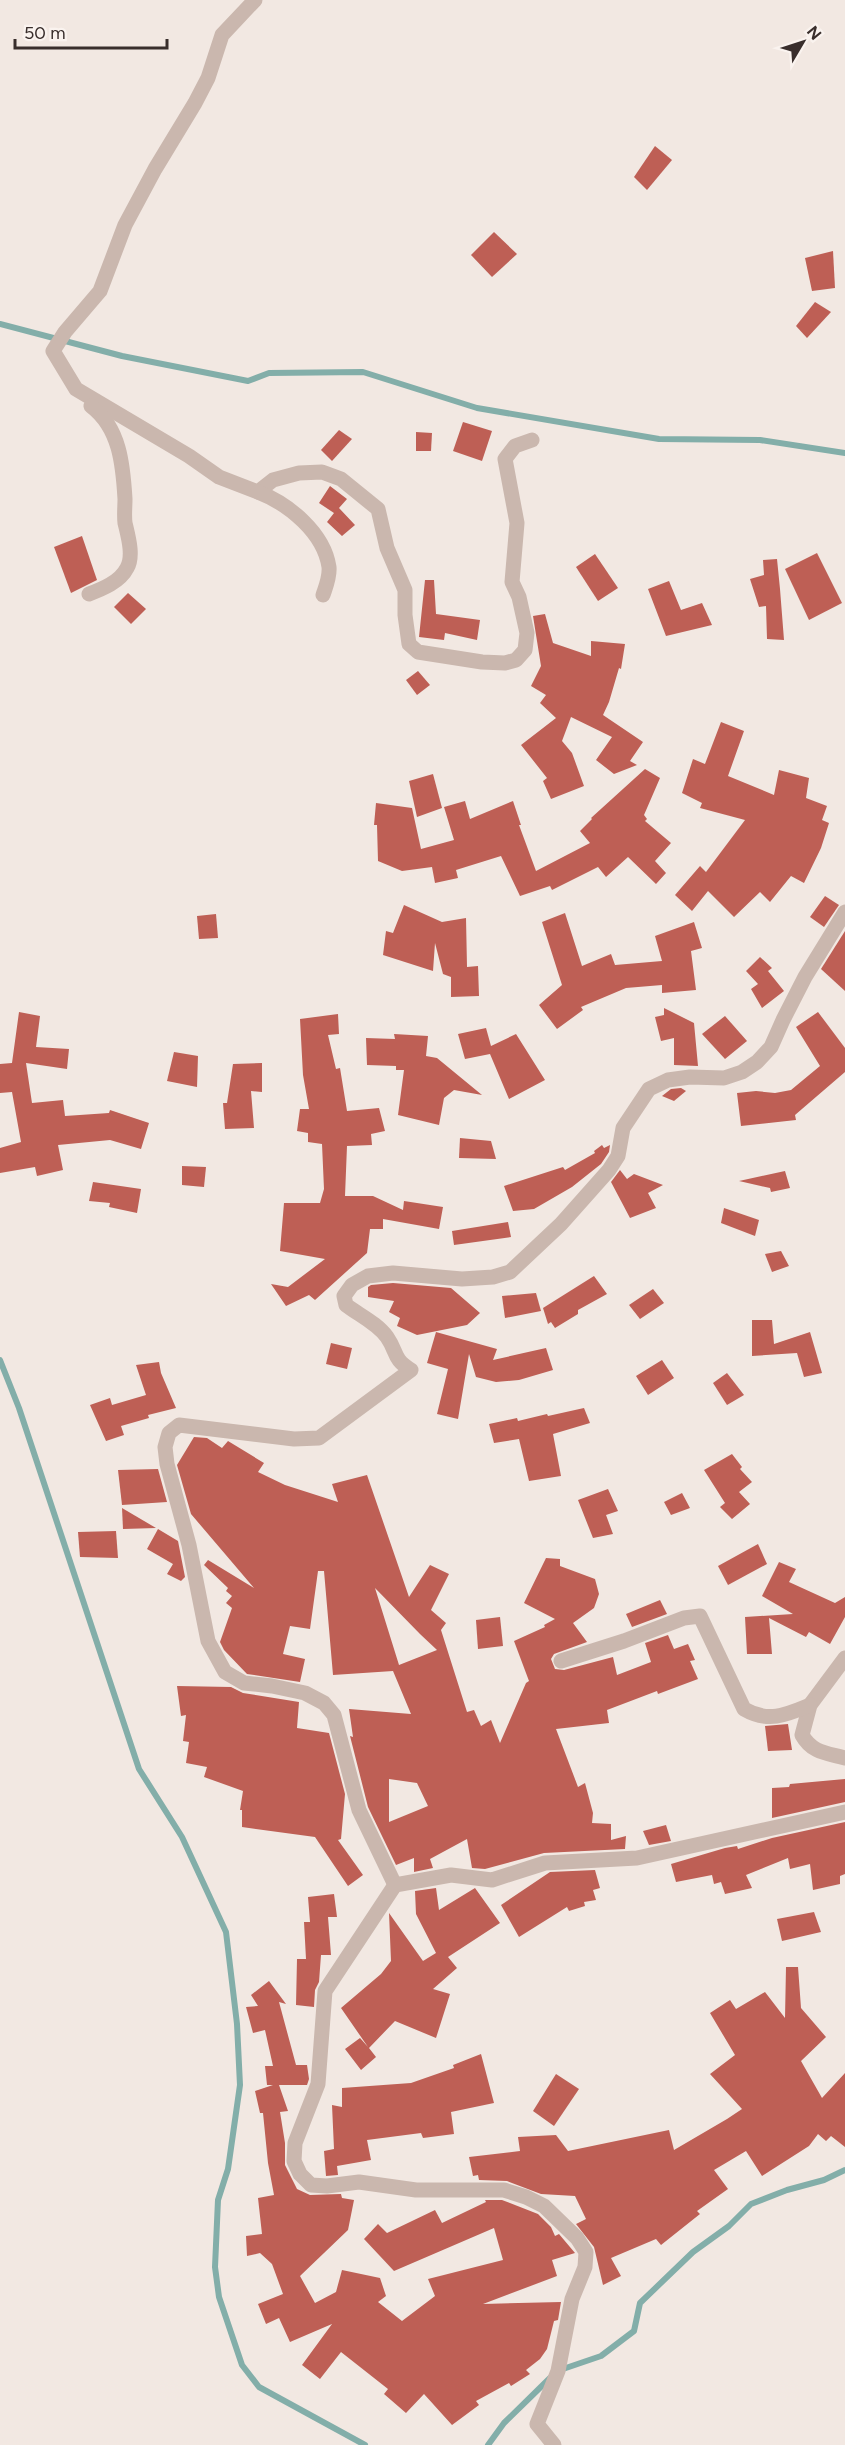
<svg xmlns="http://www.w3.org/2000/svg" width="845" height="2445" font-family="Figtree,sans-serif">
	<rect width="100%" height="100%" fill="#f2e8e2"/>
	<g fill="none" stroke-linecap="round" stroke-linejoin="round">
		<!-- stream -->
		<g stroke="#83aea9" stroke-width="6">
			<polyline points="0,324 122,356 248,381 269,373 363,372 477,408 659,439 760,440 845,453"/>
			<polyline points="0,1360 19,1408 139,1769 182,1837 226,1932 237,2024 240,2085 228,2169 218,2200 215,2267 219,2297 242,2365 259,2387 365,2445"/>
			<polyline points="560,2370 601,2356 634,2331 640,2303 693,2252 729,2226 751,2204 787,2190 824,2180 845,2170"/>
			<polyline points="488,2445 504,2423 550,2378"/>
		</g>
	</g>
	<!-- building -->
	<g fill="#be5f55" fill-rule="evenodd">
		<polygon points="655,146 672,160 647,190 634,177"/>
		<polygon points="494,232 517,254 492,277 471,255"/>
		<polygon points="833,251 835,288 812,291 805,258"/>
		<polygon points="815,302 831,312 807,338 796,326"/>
		<polygon points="463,422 492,431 482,461 453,451"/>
		<polygon points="339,430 352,439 332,461 321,450"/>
		<polygon points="416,432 432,433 431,451 416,451"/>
		<polygon points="330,486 347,499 339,508 355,525 342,536 327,522 334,513 319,503"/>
		<polygon points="82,536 97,580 71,593 54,547"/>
		<polygon points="817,553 842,603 809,620 785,569"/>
		<polygon points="595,554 618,588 598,601 576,567"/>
		<polygon points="777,559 780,589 784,640 767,639 766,606 759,607 750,579 764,575 763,560"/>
		<polygon points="425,580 434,580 436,614 480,620 477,640 445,633 444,640 419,637"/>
		<polygon points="669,581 681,610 702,603 712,625 666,636 648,589"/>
		<polygon points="128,593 146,609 131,624 114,607"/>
		<polygon points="545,614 553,643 591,656 591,641 625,644 621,669 619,668 609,702 603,715 643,742 630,761 637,765 614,774 596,760 612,737 571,717 562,741 572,753 584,786 551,799 543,781 547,778 521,745 556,718 540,703 546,695 531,686 541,666 533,616"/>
		<polygon points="418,671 430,685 417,695 406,680"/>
		<polygon points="721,722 744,731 728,776 774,795 779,770 809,778 806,798 827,806 822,820 829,823 821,848 804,883 791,876 770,902 760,892 734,917 708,891 692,911 675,895 700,866 706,872 745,820 700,808 702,803 682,793 693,759 705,764"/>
		<polygon points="645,769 660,778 644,815 647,819 645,821 671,843 655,861 666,873 656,884 628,857 606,877 598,867 552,890 550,886 520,896 501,856 456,870 458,878 435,883 432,867 402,871 378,861 377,825 374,825 376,803 412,808 421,849 454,840 444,807 465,801 470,819 513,801 521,825 519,825 536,871 590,843 580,831 592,819 591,818"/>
		<polygon points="433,774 442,808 417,817 409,781"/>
		<polygon points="825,896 839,905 824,927 810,917"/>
		<polygon points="404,905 442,922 466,918 467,967 478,966 479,996 451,997 451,977 443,974 435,943 433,971 383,955 386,931 393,933"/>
		<polygon points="565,913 582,966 611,954 615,965 662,961 655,936 694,922 702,948 691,951 696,990 662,993 662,985 626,988 581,1007 583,1010 557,1029 539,1005 562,985 542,922"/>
		<polygon points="216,914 218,938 199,939 197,916"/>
		<polygon points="845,931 845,991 821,969"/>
		<polygon points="760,957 772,968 768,971 784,991 762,1008 751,989 758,984 746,971"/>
		<polygon points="664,1008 694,1023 698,1066 674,1065 674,1038 661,1041 655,1017 664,1015"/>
		<polygon points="19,1012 40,1016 36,1047 69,1049 67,1069 26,1063 32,1103 63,1100 65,1116 109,1113 110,1110 149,1123 141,1149 110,1140 58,1145 63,1170 37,1176 35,1167 0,1173 0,1148 21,1142 12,1092 0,1093 0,1064 12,1063"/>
		<polygon points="818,1012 845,1048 845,1072 795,1115 796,1120 741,1126 737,1093 756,1091 775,1093 791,1090 820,1066 796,1027"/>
		<polygon points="338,1014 339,1034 328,1035 336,1069 340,1068 347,1111 379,1108 385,1131 371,1134 372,1145 347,1146 345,1196 373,1196 403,1210 404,1201 443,1207 439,1229 383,1219 383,1229 370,1229 367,1253 315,1300 309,1295 286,1306 271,1284 288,1287 325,1259 280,1251 284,1203 320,1203 324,1189 322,1144 308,1142 308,1133 297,1131 300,1109 309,1109 303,1075 300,1019"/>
		<polygon points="725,1016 747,1041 725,1059 702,1034"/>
		<polygon points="486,1028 491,1046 516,1034 545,1080 509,1099 490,1054 465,1059 458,1034"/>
		<polygon points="394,1034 428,1036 426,1056 437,1058 482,1095 454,1090 444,1098 439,1125 398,1115 404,1070 396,1070 396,1066 367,1065 366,1038 395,1039"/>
		<polygon points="174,1052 198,1056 197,1087 167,1081"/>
		<polygon points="262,1063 262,1092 251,1091 254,1128 225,1129 223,1103 227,1103 233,1064"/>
		<polygon points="681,1088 686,1091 674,1101 662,1096 671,1089"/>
		<polygon points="460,1138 491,1141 496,1159 459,1158"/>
		<polygon points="602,1145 604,1148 610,1145 609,1152 601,1164 572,1187 534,1209 513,1211 504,1186 563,1167 565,1170 595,1153 594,1151"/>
		<polygon points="182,1166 206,1167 204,1187 182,1185"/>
		<polygon points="620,1170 627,1179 634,1174 663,1185 648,1193 656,1208 630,1218 611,1182"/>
		<polygon points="785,1171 790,1188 771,1192 770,1188 739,1181"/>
		<polygon points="93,1182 141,1189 137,1213 109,1207 110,1203 89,1201"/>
		<polygon points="724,1208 759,1220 755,1236 721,1223"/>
		<polygon points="508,1222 511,1237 454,1245 452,1231"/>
		<polygon points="781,1251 789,1266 772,1272 765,1254"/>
		<polygon points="594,1276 607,1294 578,1310 578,1314 555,1328 551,1322 548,1324 543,1308"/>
		<polygon points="393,1283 451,1288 480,1313 467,1325 417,1335 397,1326 400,1318 389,1312 394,1301 368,1297 368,1287 371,1285"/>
		<polygon points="653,1289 664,1303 640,1319 629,1305"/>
		<polygon points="536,1293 541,1311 505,1318 502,1296"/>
		<polygon points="752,1320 772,1320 774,1344 810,1332 822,1373 804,1377 797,1353 752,1356"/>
		<polygon points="436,1332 497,1349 493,1360 546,1348 553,1370 519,1380 496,1382 476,1377 469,1354 458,1419 437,1414 448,1369 427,1363"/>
		<polygon points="331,1343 352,1348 347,1369 326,1364"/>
		<polygon points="662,1360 674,1378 648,1395 636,1376"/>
		<polygon points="159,1362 161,1373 176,1408 148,1415 149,1418 121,1426 124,1435 106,1441 90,1405 110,1398 112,1405 146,1395 136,1365"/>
		<polygon points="727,1373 744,1395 727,1405 713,1383"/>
		<polygon points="584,1408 590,1423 553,1434 561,1476 529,1481 519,1439 494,1443 489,1424 517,1418 518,1421 547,1414 548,1416"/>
		<path d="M194,1437l13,1 15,10 6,-7 36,22 -6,9 27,13 53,17 -6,-18 35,-9 42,122 21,-32 19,9 -18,36 15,13 -5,7 26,82 7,-2 7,16 10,-6 9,23 26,-60 3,-2 -15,-40 31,-14 -1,-2 11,-6 -31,-16 22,-45 14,1v7l35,13 4,15 -5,14 -21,15 14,19 -33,12 -3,5 4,10 9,1 49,-13 4,18 34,-13 -6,-19 23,-8 6,14 14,-5 7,16 -5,1 8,18 -40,15 -1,-3 -50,19 2,13 -53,6 22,58 7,-4 8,30 -1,10 19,1v16l15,-4 -1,13 -81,4 -59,16 -13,-1 -5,-29 -37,20 3,9 -19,4v-14l-18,7 -28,-58 -18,-71 3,1 -4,-28 62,5 -18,-43 -60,4 -9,-104h-6l-8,58 -20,-3 -7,28 22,5 -5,23 -53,-8 -23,-24 -4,-8 12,-34 -6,-5 6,-7 -6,-5 2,-3 -24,-23 4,-5 46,28 -63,-74 -14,-49zM375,1588l45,46 17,16 -38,15zM389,1779l28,4 11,23 -39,16z"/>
		<polygon points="732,1454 742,1467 740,1469 752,1482 739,1492 750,1504 732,1519 720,1507 725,1503 704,1470"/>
		<polygon points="158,1469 167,1502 122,1505 118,1470"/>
		<polygon points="608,1489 618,1511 606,1515 613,1534 593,1538 578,1500"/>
		<polygon points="682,1493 690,1508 671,1515 664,1502"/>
		<polygon points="122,1508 156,1528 123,1529"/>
		<polygon points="158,1529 178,1541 185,1577 181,1581 167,1574 173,1564 147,1549"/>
		<polygon points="116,1531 118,1558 80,1557 78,1532"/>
		<polygon points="758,1544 767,1564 728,1585 718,1566"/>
		<polygon points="779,1562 796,1569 789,1582 835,1603 845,1597 845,1617 830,1644 809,1632 806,1637 769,1618 772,1654 747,1654 745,1617 793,1614 762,1596"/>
		<polygon points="660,1600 667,1614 632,1627 626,1614"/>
		<polygon points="500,1617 503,1646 478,1649 476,1620"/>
		<polygon points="177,1686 231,1687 243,1693 299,1702 297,1728 329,1733 345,1794 341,1839 338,1840 363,1875 348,1886 315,1837 242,1827 242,1810 240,1810 243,1791 204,1777 207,1767 186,1763 189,1742 183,1741 186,1715 181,1716"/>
		<polygon points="788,1724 792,1750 768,1751 765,1726"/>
		<polygon points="845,1779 845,1802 772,1818 772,1788 789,1787 790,1784"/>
		<polygon points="845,1822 845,1874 840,1876 840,1884 813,1890 810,1864 790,1869 788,1858 746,1875 752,1888 725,1894 721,1882 714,1884 712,1875 676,1882 671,1864 725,1848 737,1846 738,1849 772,1838"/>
		<polygon points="666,1825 671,1841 649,1845 643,1831"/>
		<polygon points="595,1870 600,1888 593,1890 596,1900 584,1902 585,1906 569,1911 567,1907 519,1937 501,1905 550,1872"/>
		<polygon points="436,1888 439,1910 475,1888 500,1923 448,1957 457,1968 433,1989 450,1994 436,2038 395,2021 369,2048 376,2057 361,2070 345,2049 360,2038 368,2047 341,2008 381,1974 391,1961 389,1913 423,1961 436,1953 416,1914 415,1891"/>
		<polygon points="334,1894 337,1917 328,1917 331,1955 321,1955 319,1982 315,1990 314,2007 296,2005 297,1959 306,1959 304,1922 310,1922 308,1897"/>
		<polygon points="814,1912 821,1932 782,1941 777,1919"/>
		<polygon points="786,1967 798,1967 801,2008 826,2037 801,2061 822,2098 845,2073 845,2147 831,2136 826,2141 818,2134 809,2146 762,2176 746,2151 714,2170 728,2189 697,2211 700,2214 661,2245 656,2239 611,2258 621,2276 603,2285 594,2247 576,2224 586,2219 575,2196 541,2194 507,2181 479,2180 478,2175 473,2176 469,2157 520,2151 518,2137 556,2135 568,2151 669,2130 674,2150 727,2119 742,2109 710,2074 735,2055 710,2013 730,2000 736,2009 765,1992 785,2018"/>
		<polygon points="269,1981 286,2004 279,2002 296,2065 307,2065 309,2079 307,2085 279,2085 288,2111 280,2112 285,2143 285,2165 297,2189 310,2195 341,2194 342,2198 354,2200 348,2230 300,2276 315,2303 336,2292 342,2270 380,2278 386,2296 378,2302 402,2321 435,2296 428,2279 503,2260 494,2228 394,2271 364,2239 378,2224 387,2233 435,2210 442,2223 486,2202 485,2200 502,2200 538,2214 551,2227 555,2236 559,2234 575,2253 552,2260 557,2276 483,2304 561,2302 558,2320 554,2321 547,2349 540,2359 526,2370 530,2374 511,2386 509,2383 476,2401 479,2405 452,2425 424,2394 406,2413 384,2394 388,2389 341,2352 320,2379 302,2365 332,2324 290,2342 279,2318 266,2324 258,2304 283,2294 272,2264 260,2253 247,2256 246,2236 262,2234 258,2198 274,2195 268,2163 263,2113 260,2113 255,2091 273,2085 267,2085 265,2066 273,2066 265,2030 253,2033 246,2007 258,2006 251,1995"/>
		<polygon points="481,2054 494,2103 451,2112 454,2134 423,2138 421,2133 367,2140 371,2160 337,2166 338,2175 326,2176 324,2151 334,2149 332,2105 342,2107 342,2088 411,2083 454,2068 453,2065"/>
		<polygon points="556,2074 579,2089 554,2126 533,2111"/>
	</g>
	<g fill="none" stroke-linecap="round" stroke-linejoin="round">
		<!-- minor -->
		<g stroke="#cab7ae" stroke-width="15">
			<polyline points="255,0 222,35 208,78 195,103 155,169 125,225 100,291 65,332 53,351 76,389 189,456 219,477 258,492 273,480 299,473 322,472 341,479 378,509 387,548 405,590 405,615 409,644 418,652 482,662 505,663 516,660 525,650 527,633 519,597 512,582 517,523 505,459 515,446 532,440"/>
			<path d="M258,492c31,12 66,41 71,75 1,10 -3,19 -6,28"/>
			<path d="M89,594c13,-5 31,-12 38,-26 7,-12 1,-32 -2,-45 -1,-8 0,-16 0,-24 -2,-34 -5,-71 -34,-93"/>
			<path d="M845,1658l-35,47 -8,30c10,18 25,18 43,23"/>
			<path d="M561,1661l63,-20 60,-23 16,-2 44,93c24,14 42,6 66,-4"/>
			<path d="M395,1885l-36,-75 -25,-95 -10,-12 -19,-10 -33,-7 -28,-3 -19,-11 -17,-31 -19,-96 -22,-81 -2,-17 4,-14 10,-8 115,14 25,-1 92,-68c-19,-12 -13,-17 -24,-33 -10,-14 -28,-22 -41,-32l-2,-9 8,-11 16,-9 25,-3 69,6 31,-2 17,-5 51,-48 48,-54 9,-14 5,-28 26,-39 19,-9 22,-3 34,1 18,-6 15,-10 14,-15 12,-27 22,-43 40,-65"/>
			<polyline points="554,2445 537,2424 558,2371 572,2299 585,2267 586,2252 577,2238 544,2206 526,2197 504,2190 416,2190 359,2182 327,2186 311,2185 300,2174 294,2161 295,2143 318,2084 325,1991 395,1885 451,1875 492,1880 545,1863 637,1858 845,1812"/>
		</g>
	</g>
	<!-- north arrow -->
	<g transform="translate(803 42) rotate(51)" stroke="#faf3ef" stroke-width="4.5" paint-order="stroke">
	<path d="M0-4.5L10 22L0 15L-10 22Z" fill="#392e2c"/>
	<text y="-9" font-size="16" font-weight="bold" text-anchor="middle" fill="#392e2c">N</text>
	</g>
	<!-- scale -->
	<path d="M15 39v9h152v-9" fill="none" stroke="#392e2c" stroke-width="3"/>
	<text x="24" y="39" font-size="18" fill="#392e2c" stroke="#faf3ef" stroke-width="4.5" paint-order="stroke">50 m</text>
</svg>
